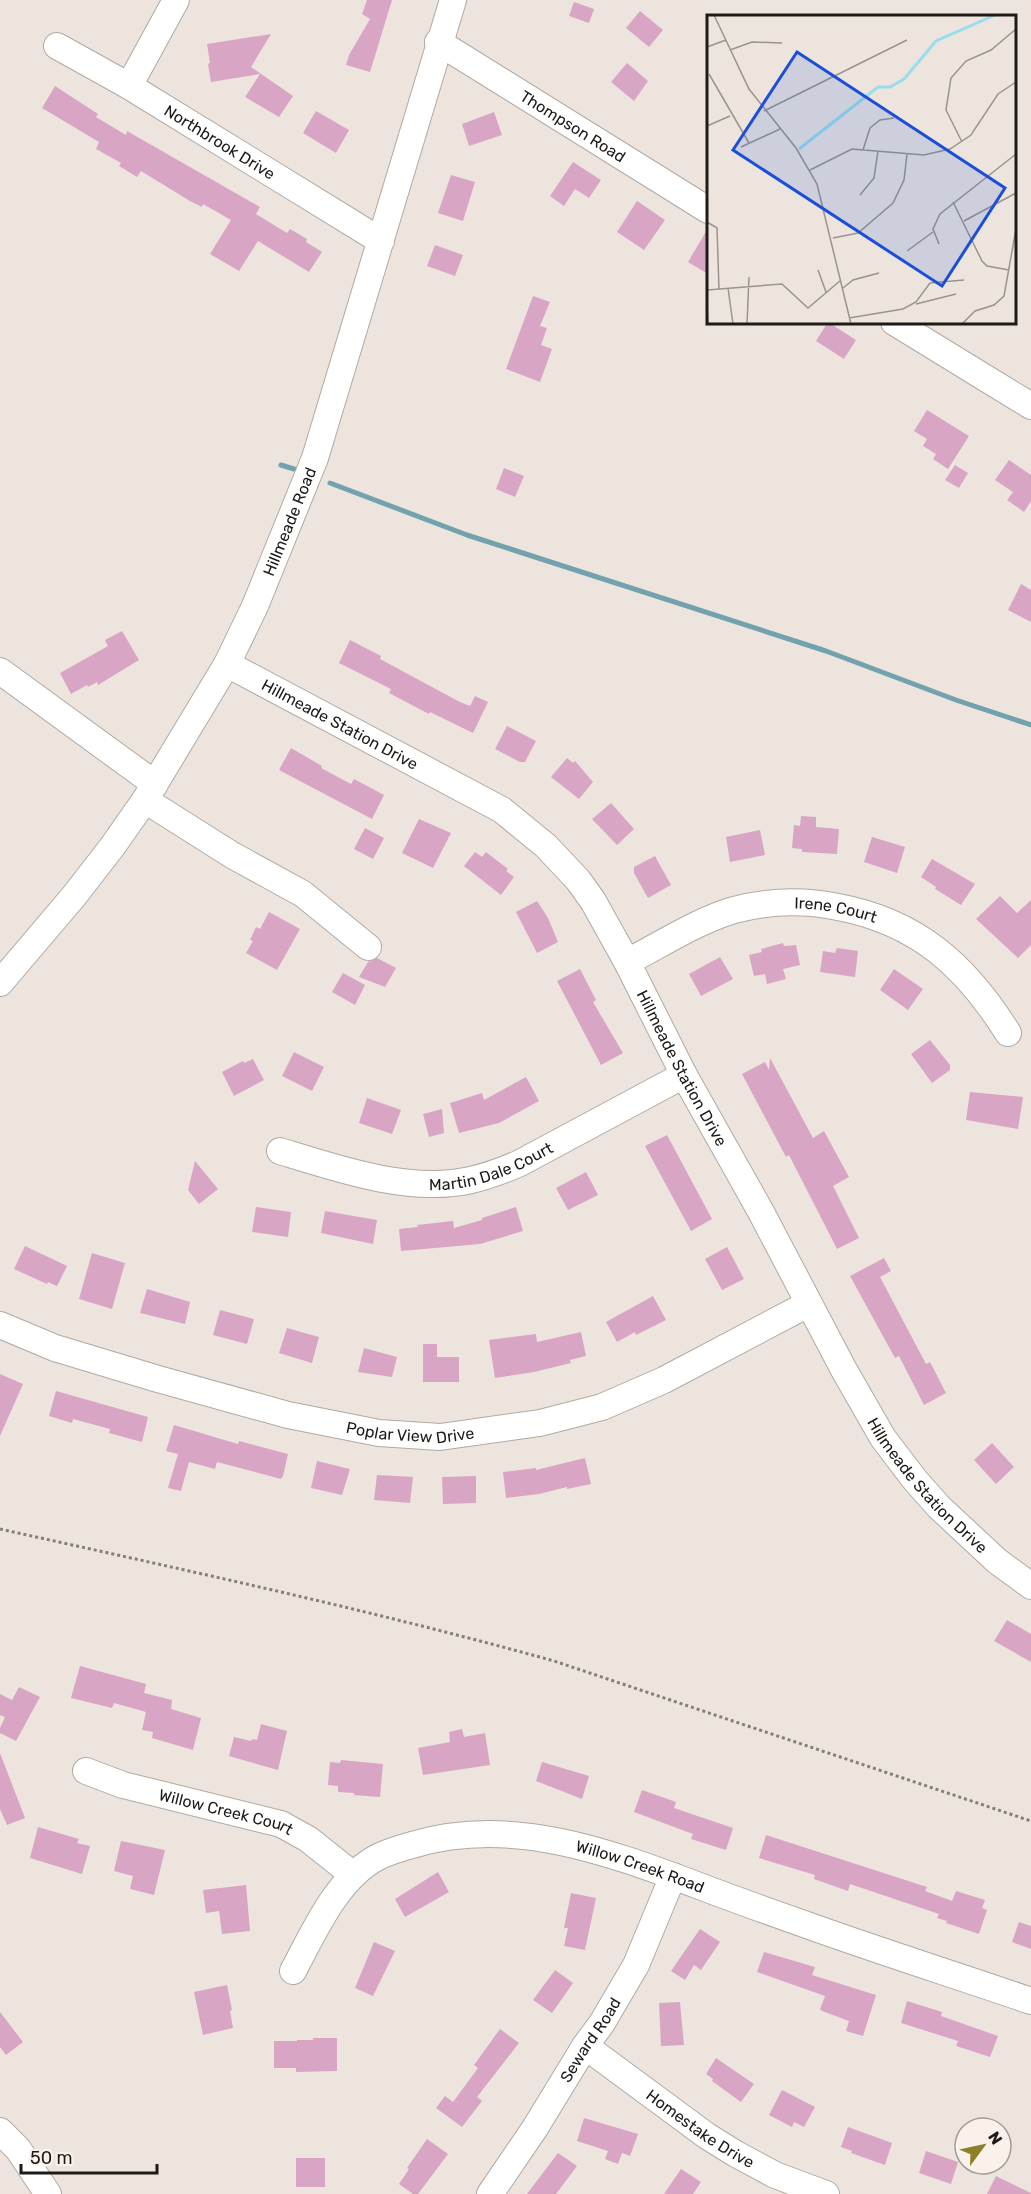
<svg xmlns="http://www.w3.org/2000/svg" width="1031" height="2194" font-family="Rubik,sans-serif">
	<rect width="100%" height="100%" fill="#ede5dd"/>
	<g fill="none" stroke-linecap="round" stroke-linejoin="round">
		<!-- stream -->
		<g stroke="#72a2ad" stroke-width="5">
			<polyline points="281,465 294,469"/>
			<polyline points="330,483 467,535 826,651 956,700 1031,725"/>
		</g>
	</g>
	<!-- building -->
	<g fill="#d9a5c4">
		<polygon points="367,0 392,0 370,72 346,65 349,55 370,19 362,14"/>
		<polygon points="574,2 594,9 589,23 569,16"/>
		<polygon points="640,11 663,30 649,47 626,28"/>
		<polygon points="271,34 251,67 293,96 279,117 245,97 260,74 211,82 208,64 210,63 207,44"/>
		<polygon points="627,63 648,81 634,101 611,82"/>
		<polygon points="55,86 98,114 96,117 126,135 127,131 260,207 256,214 287,233 290,229 307,239 306,242 322,252 309,272 258,241 239,271 210,254 231,220 203,204 202,207 190,201 141,171 137,177 119,166 121,163 96,149 99,142 42,108"/>
		<polygon points="316,111 349,130 336,153 303,133"/>
		<polygon points="494,112 502,135 469,146 462,124"/>
		<polygon points="573,162 601,180 589,198 575,189 564,206 550,196"/>
		<polygon points="451,175 475,182 463,221 438,213"/>
		<polygon points="637,201 665,220 644,250 617,232"/>
		<polygon points="708,228 708,274 688,262"/>
		<polygon points="435,245 463,255 455,276 427,266"/>
		<polygon points="533,296 550,302 540,326 547,328 541,345 552,349 540,382 506,369"/>
		<polygon points="828,322 856,340 844,359 816,341"/>
		<polygon points="927,410 969,436 948,469 933,459 936,454 923,446 927,439 914,431"/>
		<polygon points="1009,460 1031,475 1031,501 1024,512 1007,500 1013,492 995,480"/>
		<polygon points="955,465 968,473 959,488 945,480"/>
		<polygon points="504,468 524,476 515,497 496,489"/>
		<polygon points="1021,584 1031,590 1031,622 1008,610"/>
		<polygon points="122,631 139,660 98,685 97,682 88,687 87,685 71,694 60,673 108,646 105,640"/>
		<polygon points="350,640 381,656 380,659 460,702 470,706 475,696 488,702 473,733 430,712 429,714 389,693 391,689 339,663"/>
		<polygon points="507,726 536,741 525,762 520,762 495,749"/>
		<polygon points="291,748 322,766 321,768 351,784 354,779 384,795 372,819 279,770"/>
		<polygon points="567,758 573,763 575,761 593,782 579,799 551,777"/>
		<polygon points="611,803 634,829 617,845 592,819"/>
		<polygon points="801,816 816,817 816,827 839,829 837,854 802,852 802,849 792,848 794,825 800,826"/>
		<polygon points="419,819 451,833 433,868 402,853"/>
		<polygon points="365,828 384,838 373,859 354,849"/>
		<polygon points="760,830 765,855 730,862 726,837"/>
		<polygon points="872,837 905,847 897,873 864,862"/>
		<polygon points="475,852 482,857 486,852 508,869 506,871 514,877 501,895 464,866"/>
		<polygon points="655,856 671,885 648,898 634,873 634,867"/>
		<polygon points="932,859 975,884 961,905 935,889 936,887 921,877"/>
		<polygon points="1000,896 1017,913 1031,900 1031,945 1018,958 976,919"/>
		<polygon points="537,901 548,918 558,942 537,953 516,912"/>
		<polygon points="269,912 300,929 277,970 246,953 253,941 250,940 256,927 260,929"/>
		<polygon points="783,943 784,946 796,945 800,965 783,969 786,979 767,984 765,974 754,976 749,955 762,952 761,949"/>
		<polygon points="837,948 858,951 855,977 820,972 823,951 835,953"/>
		<polygon points="720,957 733,979 701,996 689,974"/>
		<polygon points="377,958 396,968 385,987 359,977 368,962"/>
		<polygon points="580,969 596,1000 593,1002 623,1053 601,1065 557,981"/>
		<polygon points="894,969 923,989 908,1010 880,990"/>
		<polygon points="343,973 365,985 355,1005 332,992"/>
		<polygon points="930,1040 950,1065 950,1070 932,1083 911,1054"/>
		<polygon points="294,1052 324,1067 312,1091 282,1076"/>
		<polygon points="770,1058 813,1138 824,1131 849,1177 833,1186 859,1238 837,1249 789,1155 786,1157 742,1074 765,1062 769,1070"/>
		<polygon points="253,1059 264,1080 234,1096 222,1072 243,1061 244,1063"/>
		<polygon points="526,1077 539,1101 499,1123 459,1133 450,1103 482,1093 484,1100"/>
		<polygon points="970,1092 1023,1097 1018,1129 966,1120"/>
		<polygon points="367,1098 401,1110 392,1134 359,1123"/>
		<polygon points="442,1109 444,1133 429,1137 423,1114"/>
		<polygon points="667,1135 712,1219 691,1231 645,1146"/>
		<polygon points="195,1161 218,1189 199,1204 188,1190"/>
		<polygon points="586,1172 598,1195 568,1210 556,1188"/>
		<polygon points="256,1207 291,1212 288,1237 252,1232"/>
		<polygon points="516,1207 523,1231 480,1244 401,1251 399,1229 418,1227 417,1225 453,1221 454,1228 482,1220 482,1218"/>
		<polygon points="325,1211 377,1220 373,1244 321,1233"/>
		<polygon points="25,1246 67,1266 57,1286 48,1282 47,1284 14,1269"/>
		<polygon points="727,1247 744,1279 722,1290 705,1259"/>
		<polygon points="92,1253 125,1263 112,1309 79,1299"/>
		<polygon points="884,1258 891,1271 880,1277 926,1364 930,1362 946,1393 924,1405 899,1356 895,1358 850,1276"/>
		<polygon points="147,1289 190,1302 185,1324 140,1313"/>
		<polygon points="653,1296 666,1320 636,1335 635,1332 617,1342 606,1322"/>
		<polygon points="220,1310 254,1319 247,1344 213,1335"/>
		<polygon points="287,1328 319,1337 312,1363 279,1353"/>
		<polygon points="581,1332 586,1356 570,1360 571,1363 534,1372 495,1378 489,1340 536,1334 537,1342"/>
		<polygon points="423,1344 437,1344 437,1357 459,1357 459,1382 423,1382"/>
		<polygon points="364,1348 397,1357 392,1377 358,1372"/>
		<polygon points="0,1374 23,1384 0,1436"/>
		<polygon points="56,1391 148,1417 142,1442 109,1433 110,1429 73,1419 72,1423 49,1416"/>
		<polygon points="174,1425 238,1444 239,1441 288,1454 283,1476 281,1479 217,1462 215,1469 189,1462 181,1491 168,1488 178,1454 166,1451"/>
		<polygon points="992,1443 1014,1467 996,1484 974,1460"/>
		<polygon points="585,1458 591,1484 567,1489 567,1487 539,1494 506,1498 503,1472 536,1468 536,1470"/>
		<polygon points="317,1461 350,1469 342,1495 311,1488"/>
		<polygon points="377,1475 413,1477 410,1503 374,1500"/>
		<polygon points="476,1476 476,1503 443,1504 442,1477"/>
		<polygon points="1007,1620 1031,1634 1031,1662 994,1641"/>
		<polygon points="80,1666 146,1684 144,1693 172,1700 171,1709 201,1718 193,1750 152,1738 153,1732 142,1730 146,1712 114,1703 112,1708 71,1698"/>
		<polygon points="19,1687 40,1697 16,1741 0,1733 0,1728 5,1717 0,1715 0,1694 12,1700"/>
		<polygon points="261,1724 287,1731 278,1770 229,1756 234,1737 251,1741 252,1739 257,1740"/>
		<polygon points="462,1729 464,1737 485,1733 490,1765 423,1775 418,1748 450,1742 449,1732"/>
		<polygon points="0,1753 25,1818 7,1825 0,1809"/>
		<polygon points="341,1760 383,1764 380,1797 354,1795 354,1793 338,1792 338,1786 328,1785 330,1762 340,1763"/>
		<polygon points="542,1762 589,1776 582,1799 536,1781"/>
		<polygon points="642,1790 676,1802 674,1808 733,1828 726,1850 691,1839 693,1834 634,1812"/>
		<polygon points="38,1827 79,1839 77,1843 90,1846 82,1874 30,1858"/>
		<polygon points="766,1835 927,1887 925,1891 952,1901 956,1891 985,1900 982,1908 987,1910 979,1934 946,1923 947,1921 937,1918 939,1914 850,1884 848,1891 814,1879 815,1875 759,1858"/>
		<polygon points="121,1841 165,1850 154,1895 130,1889 133,1876 114,1871"/>
		<polygon points="438,1872 449,1892 405,1917 395,1899"/>
		<polygon points="246,1885 250,1931 222,1934 219,1911 206,1913 203,1890"/>
		<polygon points="571,1893 596,1898 585,1950 564,1946 568,1928 564,1928"/>
		<polygon points="1019,1922 1031,1926 1031,1949 1012,1942"/>
		<polygon points="700,1929 720,1942 701,1970 694,1965 685,1980 671,1971"/>
		<polygon points="374,1942 395,1951 373,1996 355,1988"/>
		<polygon points="764,1952 815,1967 812,1975 876,1995 863,2036 846,2031 849,2021 822,2011 820,2009 825,1996 757,1972"/>
		<polygon points="555,1970 573,1983 552,2013 533,2000"/>
		<polygon points="227,1985 232,2010 230,2011 233,2028 203,2035 194,1992"/>
		<polygon points="907,2001 942,2012 941,2016 998,2036 990,2057 956,2046 958,2041 901,2023"/>
		<polygon points="680,2002 684,2045 661,2046 659,2003"/>
		<polygon points="0,2012 23,2042 6,2055 0,2047"/>
		<polygon points="500,2029 519,2043 477,2097 482,2101 462,2127 436,2108 445,2096 453,2102 478,2068 474,2065"/>
		<polygon points="313,2038 337,2038 337,2071 296,2072 296,2068 274,2068 274,2041 297,2041 297,2040 313,2040"/>
		<polygon points="716,2058 754,2084 741,2102 712,2081 713,2079 706,2074"/>
		<polygon points="782,2090 815,2107 804,2127 794,2122 792,2127 769,2115"/>
		<polygon points="584,2118 638,2134 630,2156 622,2153 618,2164 605,2159 608,2151 577,2141"/>
		<polygon points="848,2127 892,2143 885,2165 851,2153 852,2151 841,2147"/>
		<polygon points="427,2139 448,2154 418,2194 413,2194 399,2184 409,2169 407,2168"/>
		<polygon points="926,2151 958,2162 951,2184 919,2173"/>
		<polygon points="558,2153 577,2166 556,2194 527,2194"/>
		<rect x="296" y="2158" width="29" height="29"/>
		<polygon points="681,2169 701,2182 693,2194 664,2194"/>
		<polygon points="996,2176 1031,2193 1031,2194 987,2194"/>
	</g>
	<g fill="none" stroke-linecap="round" stroke-linejoin="round">
		<defs>
			<g id="minor">
				<path id="s1" d="M438,42l270,168"/>
				<path id="s2" d="M57,46l72,40 252,155"/>
				<polyline points="129,86 176,0"/>
				<polyline points="894,322 1031,406"/>
				<path id="s3" d="M227,664l275,146 44,36 32,34 15,21 34,61 57,113 77,137 83,158 39,68 32,42 24,27 58,54 34,25"/>
				<polyline points="0,671 155,784"/>
				<polyline points="145,800 232,855 303,894 368,947"/>
				<path id="s4" d="M627,962c35,-18 70,-41 107,-52 34,-9 70,-10 104,-3 80,15 128,59 170,126"/>
				<path id="s5" d="M0,983l74,-87 38,-49 33,-47 82,-136 28,-58 60,-148 138,-458"/>
				<path id="s6" d="M280,1151c58,18 131,43 191,29 17,-4 33,-10 49,-17l164,-88"/>
				<path id="s7" d="M0,1325l55,23 103,31 130,36 91,18 61,4 100,-14 62,-16 62,-27 144,-76"/>
				<path id="s8" d="M86,1771l37,14 158,39 27,15 44,35"/>
				<path id="s9" d="M293,1971c21,-39 44,-93 85,-114 10,-5 23,-9 34,-12 100,-30 197,7 290,42 34,13 68,25 102,37 75,27 151,51 227,77"/>
				<path id="s10" d="M585,2046l122,90 29,18 39,21 51,19"/>
				<polyline points="0,2131 18,2149 48,2194"/>
				<path id="s11" d="M490,2194l45,-66 50,-82 17,-23 34,-58 37,-89"/>
			</g>
		</defs>
		<!-- minor casing -->
		<use href="#minor" stroke="#b0a9a2" stroke-width="28"/>
		<!-- path -->
		<path stroke="#847f79" stroke-width="3" stroke-dasharray="3 3" stroke-linecap="butt" d="M0,1529c185,41 371,81 554,132l477,160"/>
		<!-- minor -->
		<use href="#minor" stroke="#fff" stroke-width="26"/>
	</g>
	<g text-anchor="middle" dominant-baseline="central" stroke-width="4.5" stroke-linejoin="round" paint-order="stroke">
		<!-- street labels -->
		<g font-size="16" fill="#1d1a17" stroke="#faf2ea">
			<text stroke="none"><textPath href="#s1" startOffset="159">Thompson Road</textPath></text>
			<text stroke="none"><textPath href="#s2" startOffset="189">Northbrook Drive</textPath></text>
			<text stroke="none"><textPath href="#s5" startOffset="548">Hillmeade Road</textPath></text>
			<text stroke="none"><textPath href="#s3" startOffset="128">Hillmeade Station Drive</textPath></text>
			<text stroke="none"><textPath href="#s4" startOffset="222">Irene Court</textPath></text>
			<text stroke="none"><textPath href="#s3" startOffset="630">Hillmeade Station Drive</textPath></text>
			<text stroke="none"><textPath href="#s6" startOffset="218">Martin Dale Court</textPath></text>
			<text stroke="none"><textPath href="#s7" startOffset="426">Poplar View Drive</textPath></text>
			<text stroke="none"><textPath href="#s3" startOffset="1116">Hillmeade Station Drive</textPath></text>
			<text stroke="none"><textPath href="#s8" startOffset="146">Willow Creek Court</textPath></text>
			<text stroke="none"><textPath href="#s9" startOffset="414">Willow Creek Road</textPath></text>
			<text stroke="none"><textPath href="#s11" startOffset="184">Seward Road</textPath></text>
			<text stroke="none"><textPath href="#s10" startOffset="142">Homestake Drive</textPath></text>
		</g>
	</g>
	<!-- overview -->
	<g transform="translate(707 15)">
		<rect width="309" height="309" fill="#ede5dd"/>
		<path fill="none" stroke="#96dded" stroke-width="3" d="M92,134l79,-62h12l14,-8 32,-38 59,-26"/>
		<path fill="none" stroke="#9a948e" stroke-width="1.5" d="M7,0l35,74 47,59 21,36 34,140M0,32l19,-7M23,35l22,-8 30,1M2,59l40,69M57,96l143,-71M0,111l23,-10M255,127l-16,-32 5,-32 15,-17 25,-11 25,-21M34,132l39,-18M156,135l7,-22 10,-8 14,-2M103,155l42,-21 72,6 26,-6 21,-14 27,-41 18,-12M153,180l14,-17 4,-27M246,187l29,59 5,5 22,4M257,206l52,-28M0,207l10,6 2,61M126,223l25,-5 35,-30 11,-23 3,-26M232,229l-6,-15 7,-15 76,-60M200,236l26,-19M111,255l8,22M21,273l5,36M136,273l10,-8 26,-7M0,275l75,-6 26,24 33,-28M0,286l1,23M209,289l40,-10M142,303l54,-9 13,-7 14,-19 34,-3M40,309l2,-47M255,309l13,-13 19,-6 10,-9 12,-67"/>
		<path fill="#1d4ed8" fill-opacity="0.15" stroke="#1d4ed8" stroke-width="3" d="M90,37l208,136 -63,98 -209,-136z"/>
		<rect width="309" height="309" fill="none" stroke="#1d1a17" stroke-width="3"/>
	</g>
	<!-- north arrow -->
	<g transform="translate(983 2146) rotate(57)"><circle r="28" fill="#faf2ea" stroke="#a29c96" stroke-width="1.5"/>
	<path d="M0-4.5L10 22L0 15L-10 22Z" fill="#8b8027"/>
	<text y="-9" font-size="16" font-weight="bold" text-anchor="middle" fill="#1d1a17">N</text>
	</g>
	<!-- scale -->
	<path d="M21 2164v9h136v-9" fill="none" stroke="#1d1a17" stroke-width="3"/>
	<text x="30" y="2164" font-size="18" fill="#1d1a17" stroke="#faf2ea" stroke-width="4.5" paint-order="stroke">50 m</text>
</svg>
